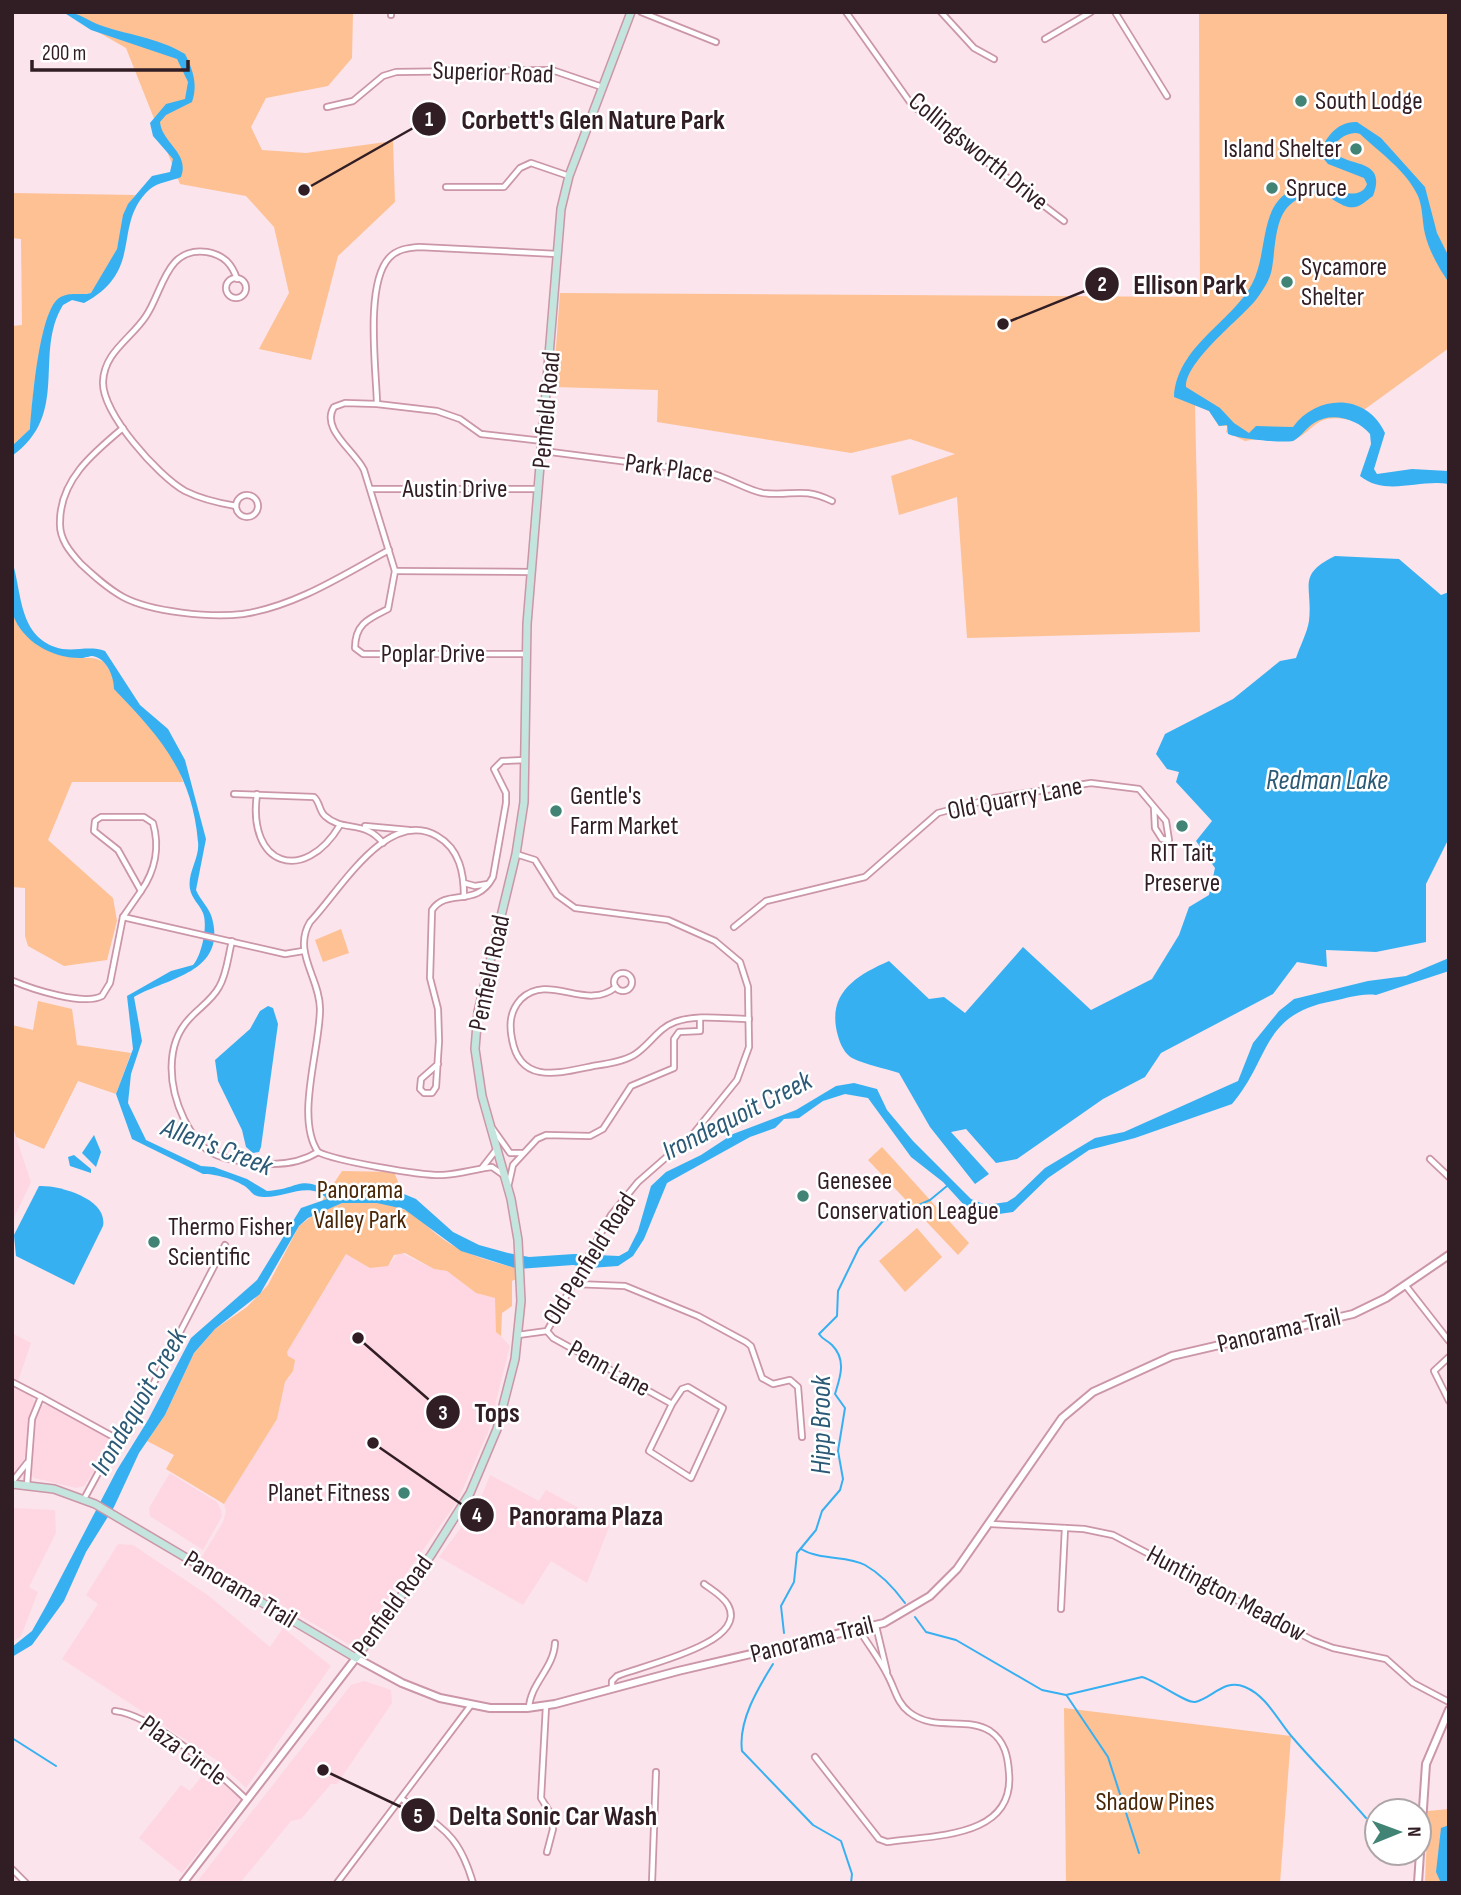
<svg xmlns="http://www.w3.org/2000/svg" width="1461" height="1895" font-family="'Sofia Sans Condensed',sans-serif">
	<rect width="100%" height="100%" fill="#fbe4eb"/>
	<!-- built -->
	<g fill="#fed7e3">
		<polygon points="12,1125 31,1182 12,1222"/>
		<polygon points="399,1252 434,1269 447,1271 476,1293 496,1298 496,1331 510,1346 488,1432 457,1502 358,1641 348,1644 201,1558 223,1522 226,1511 224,1504 277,1419 285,1382 290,1377 287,1352 347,1253 388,1266"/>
		<polygon points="12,1333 31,1343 16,1387 31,1395 35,1402 29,1418 24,1466 12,1476"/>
		<polygon points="43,1405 49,1405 111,1438 111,1447 84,1486 76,1488 34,1478 30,1474 35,1418"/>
		<polygon points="170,1473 217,1502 221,1510 222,1516 203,1550 150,1516 149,1508"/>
		<polygon points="490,1475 539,1501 546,1490 610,1525 587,1583 551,1561 523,1605 439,1557 478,1505"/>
		<polygon points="12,1508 55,1510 56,1533 29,1587 38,1592 21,1636 12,1642"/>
		<polygon points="118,1544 133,1545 209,1596 270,1647 283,1628 331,1666 246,1788 215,1759 62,1659 98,1604 86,1595"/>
		<polygon points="364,1681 391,1690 392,1703 337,1784 331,1784 301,1819 291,1821 240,1883 196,1883 351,1685"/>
		<polygon points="206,1771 241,1798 182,1873 139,1838 181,1785 190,1791"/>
	</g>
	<!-- green -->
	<g fill="#fdc194">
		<polygon points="63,12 353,12 352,58 328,86 266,98 251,127 262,150 306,153 393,141 395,202 338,256 311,360 259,349 289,293 274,227 246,196 180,184 126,48"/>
		<path d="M1199,12h250v336l-99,72c-34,-7 -32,7 -57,21l-31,-3 -17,3 -19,-9 2,-6h-9l-10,-15 -14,-6 5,227 -233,6 -10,-141 -58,18 -8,-39 64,-22 -45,-15 -59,14 -194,-31 1,-32 -105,-3 7,-94 640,4z"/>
		<path d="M12,193l123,2c-12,17 -13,34 -18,54 -4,15 -16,32 -26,44l-32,5 -25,87 -4,44 -18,17v-120l10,-1 -1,-86 -9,-1z"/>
		<path d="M12,613c19,32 31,36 66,44 10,2 15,-1 26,5 25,41 64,74 79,120h-111l-24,58 65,58 4,23 -10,39 -43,6 -36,-20 -3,-10v-48l-13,-1z"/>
		<polygon points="341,929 349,953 323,962 315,940"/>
		<polygon points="38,1001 72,1009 77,1045 131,1053 116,1094 78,1081 44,1149 16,1137 12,1124 12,1025 33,1030"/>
		<polygon points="882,1147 969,1243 958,1255 868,1160"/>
		<path d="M342,1171l52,1 10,24 -6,11c19,6 29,21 45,32 22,16 47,22 73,29v11l-4,2v25l-10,7 -1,23 -5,-4 -1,-34 -19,-5 -29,-22 -13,-2 -29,-16 -11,2 -6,11 -18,2 -24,-14 -59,98 1,4 7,4 -2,11 -8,11 -8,37 -53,85 -58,-35 8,-14 -27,-14 18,-26 29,-62 21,-24 32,-22 21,-22 31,-59 13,-10z"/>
		<polygon points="917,1228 942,1257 905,1292 879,1261"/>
		<polygon points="1064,1708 1291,1736 1280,1883 912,1883 1066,1881"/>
		<polygon points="1449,1809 1449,1883 1425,1883 1428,1811"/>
	</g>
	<!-- water -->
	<g fill="#37b0f2">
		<path d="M63,12c15,0 20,6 34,12 29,11 60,13 88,30 8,16 13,30 7,48l-26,13 -6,7c2,21 30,31 21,55 -9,4 -23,5 -31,12 -39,35 -4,81 -66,114l-12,-3 -9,5c-30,49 8,109 -51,151v-10l18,-17c2,-25 9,-117 29,-131 11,-7 21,-2 32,-5l26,-44 6,-34 5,-11 24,-28 18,-4 3,-13 -20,-23 -3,-13 16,-19 19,-5 3,-17 -11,-23 -86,-29z"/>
		<path d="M1357,122l24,16 44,49 12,46 12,24v26c-10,-15 -20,-32 -24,-49 -3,-13 -2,-26 -7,-38 -12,-26 -38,-43 -58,-62 -10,-4 -25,6 -28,16 14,19 56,6 41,46 -6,4 -12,10 -18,11 -19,4 -31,-29 -63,-4 -19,14 -16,50 -21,70 -3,10 -10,20 -16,28 -16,19 -70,61 -69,86l34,21 14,15 15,10 7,-7 37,1c24,-33 74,-34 92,6l-11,36 3,5 35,-5 36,2 1,13c-31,-5 -63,13 -89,-8l11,-32 -1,-10c-12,-15 -39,-23 -56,-11 -8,5 -12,13 -21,18 -12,2 -54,-2 -65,-7l-1,-9 -8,1 -10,-15 -35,-14c3,-51 57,-74 78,-113 15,-28 8,-70 32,-89 25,-20 75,14 83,-11l-3,-6 -36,-14 -8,-10c5,-17 18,-33 37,-32z"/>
		<path d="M1335,556l64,3 42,36 8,-3v246l-23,46v58l-50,10 -50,-2 1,17 -30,-5 -24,32 -112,59 -16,24 -42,22 -86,60 -21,4 -30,-34 -15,3 38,42 -14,10 -45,-57 -31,-54c-15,-5 -33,-8 -47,-15 -7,-4 -12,-14 -14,-22 -12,-42 17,-60 51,-75l40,38 15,-2 21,16 58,-66 68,63 61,-31 27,-44 10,-28 20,-12 6,-27 -19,-27 16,-20 -36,-39 3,-10 -12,-3 -11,-15 9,-20 68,-35 47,-38 16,-3c4,-12 11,-25 13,-37 4,-35 -13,-46 26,-65z"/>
		<path d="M12,561c10,29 6,73 43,86 16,6 34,-2 50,4l35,54 28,24 17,31 21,79 -10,51c4,10 13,17 16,28 15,55 -46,60 -78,79l8,44 -11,33 -3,29 18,37 55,26 13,1 33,12 20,12c34,-2 32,-18 66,3l7,-2 5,-6 59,8 12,5 37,33 26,13 29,8 21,4 45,-3 45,2 9,-5 10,-20 13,-45 15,-14 35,-17 32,-21 63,-24 40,-24 18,-3 23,6 10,21 26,31 58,58 15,6 21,-3 8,-5 30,-29 50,-30 29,-6 114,-51 15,-38 26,-32 15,-12 74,-18 38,-5 43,-18v13l-73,24c-15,-2 -28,3 -43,6 -72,13 -62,57 -101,103l-97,34 -46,12 -41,28 -35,34 -28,4 -21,-11 -21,-23 -32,-25 -43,-59 -23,-4 -22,7 -24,17 -15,1 -9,9 -25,9 -83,46 -23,56 -11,17 -15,10 -28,2 -17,-3 -55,4 -57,-18 -57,-42 -27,-6h-35l-34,15 -9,8 -39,68 -45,35 -21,24 -29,62 -26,38 -25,54 -28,45 -22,49 -32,44 -20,12v-10l20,-16 14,-25 71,-136 31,-50 43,-82 66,-58 44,-72 26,-9c-16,-19 -43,-1 -63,-2 -11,0 -11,-4 -18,-10 -9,-7 -32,-14 -43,-13l-71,-35 -16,-45 17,-45 -6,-53 44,-25 22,-6c9,-10 15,-40 10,-52 -4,-9 -11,-14 -13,-24 -3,-17 10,-31 8,-47 -6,-70 -38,-105 -84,-153 0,-12 -7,-31 -22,-33 -1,0 -9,2 -10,2 -29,1 -59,-16 -69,-43 -5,-15 -1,-39 -1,-54z"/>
		<polygon points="268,1006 273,1008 278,1024 261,1147 259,1152 253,1153 246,1147 242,1130 218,1081 215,1060 250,1029 260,1011"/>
		<polygon points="94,1135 101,1152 96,1167 82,1153"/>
		<polygon points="74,1155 91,1169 91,1173 70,1166 68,1157"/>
		<path d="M39,1186c21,-1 69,13 64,40l-29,59 -58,-29 -2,-21z"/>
		<polygon points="1449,1825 1449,1883 1441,1883 1436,1872 1441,1828"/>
	</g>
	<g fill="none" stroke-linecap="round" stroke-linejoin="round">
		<!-- stream -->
		<g stroke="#37b0f2" stroke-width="2">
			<path d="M801,1549c20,12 46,6 64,16 16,9 29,23 40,38"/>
			<path d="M915,1617l11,15 30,8 86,50 24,5 76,-18c13,3 43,26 53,25 18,-4 29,-24 50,-15 22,9 33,34 48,51 23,27 49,52 73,80"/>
			<path d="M784,1633l-3,-27 13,-24 3,-29 19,-23 6,-19 18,-21 3,-11 -5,-28 7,-43 -10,-14c5,-16 12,-34 -3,-49 -5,-5 -9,-5 -13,-11l18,-18 1,-25 21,-43 24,-27 47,-21 17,-14"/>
			<path d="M773,1664c-15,24 -35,57 -31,87l71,74 28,16 11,33 -1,9"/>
			<polyline points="1067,1696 1108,1757 1139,1853"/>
			<polyline points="12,1738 56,1766"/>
		</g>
		<defs>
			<g id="minor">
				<polyline points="391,12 391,15"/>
				<polyline points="641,12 716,42"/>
				<polyline points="846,12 912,105 1064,221"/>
				<polyline points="941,12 974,48 994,59"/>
				<polyline points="1115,12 1167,96"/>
				<polyline points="1045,39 1091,12"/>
				<polyline points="327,107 353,101 383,76 396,72 552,70 602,87"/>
				<polyline points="446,187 504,187 520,168 531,163 569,176"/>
				<circle cx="236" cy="288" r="10"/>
				<path d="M377,403c-1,-35 -12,-119 12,-145 8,-9 19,-10 30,-11l138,7"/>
				<path d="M123,428c-30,25 -63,52 -63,94 -1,17 10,30 21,42 13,12 26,24 42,33 28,15 88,21 120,17 53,-8 100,-39 146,-64"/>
				<path d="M543,451l163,21c20,4 40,18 57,21 29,4 38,-7 69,8"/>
				<polyline points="371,489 539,489"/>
				<circle cx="247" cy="506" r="11"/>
				<path d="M236,506c-18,-3 -35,-7 -51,-15 -27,-15 -83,-78 -82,-109 1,-30 28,-43 43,-66 17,-25 20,-70 61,-64 17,3 25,12 30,27"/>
				<polyline points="395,571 531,572"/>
				<path d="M525,654h-162l-8,-6c0,-24 13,-29 33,-39l7,-38 -31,-101c-9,-19 -44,-41 -30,-63l11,-4 32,1 60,7 23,8 21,15 62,7"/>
				<path d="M234,794l80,3c6,5 5,14 11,19 19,17 39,3 58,27"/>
				<path d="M257,794c-10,72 47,91 83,31"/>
				<path d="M101,817h43l9,6c7,24 2,48 -12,68l-23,-41 -24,-19 1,-10z"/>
				<polyline points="365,826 409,830"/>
				<polyline points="516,854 535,860 557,895 575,908 668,920 715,941 740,962 748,987 749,1047 737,1080 694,1133 638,1182 611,1215 547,1331 518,1335"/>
				<polyline points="464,883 475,886 488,884"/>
				<path d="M464,897c0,-23 -4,-48 -27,-61 -50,-29 -98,56 -127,86 -18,30 10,56 10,87 0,40 -25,109 -2,143 18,9 104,24 125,23 17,-1 32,-6 49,-8l10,7"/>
				<polyline points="123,917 285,954 303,951"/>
				<polyline points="734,927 766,901 865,877 938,813 994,798 1091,783 1139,789 1166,821 1169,840 1162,839 1155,828 1154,808"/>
				<path d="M232,941c-4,15 -5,33 -13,46 -7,13 -20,21 -29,31 -26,27 -21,70 -6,101 9,18 20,34 41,39 31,7 66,11 93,-6"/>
				<circle cx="623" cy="982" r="9"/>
				<path d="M13,981c19,8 70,25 89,15l8,-13 13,-66 18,-26"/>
				<path d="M616,987c-30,25 -67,-15 -95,12 -11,12 -12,25 -9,40 8,46 47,34 81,27 13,-2 29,-4 41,-11 15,-9 24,-27 41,-33 22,-8 51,-3 74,-3"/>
				<path d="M438,1064l-17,15 -1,10 4,4h8l4,-6 3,-46 -1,-32 -8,-31 2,-68c16,-23 44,-1 61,-33l13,-74v-10l-12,-24 8,-8 23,-1"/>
				<polyline points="493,1129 510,1153 522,1153"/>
				<polyline points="1430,1159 1449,1177"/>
				<polyline points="482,1168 496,1150"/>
				<polyline points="509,1183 513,1165 537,1139 546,1135 590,1136 603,1129 631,1086 674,1068 674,1039 679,1032 700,1031 700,1018"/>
				<polyline points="575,1284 625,1286 698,1316 746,1342 751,1346 762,1378 773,1384 790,1380 798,1387 802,1437"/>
				<polyline points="1406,1286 1449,1341"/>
				<polyline points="547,1331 553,1338 672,1404 649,1451 691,1478 723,1408 688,1387 682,1389 672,1404"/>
				<polyline points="1449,1357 1434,1371 1449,1401"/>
				<polyline points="12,1382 41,1397 32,1419 27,1485"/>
				<polyline points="41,1397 121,1441"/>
				<polyline points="12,1482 27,1463"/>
				<polyline points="84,1499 103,1464 129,1431 225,1245"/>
				<polyline points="991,1524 1084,1529 1113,1535 1312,1640 1333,1648 1386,1659 1413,1683 1449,1702"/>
				<polyline points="1061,1609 1065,1528"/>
				<polyline points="876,1626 887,1672"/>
				<path d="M612,1689v-8l5,-5c22,-10 133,-32 111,-71 -5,-9 -16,-15 -24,-21"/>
				<polyline points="546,1706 541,1798 549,1811 553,1829 547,1852"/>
				<path d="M529,1708c1,-24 25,-40 26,-65"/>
				<path d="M115,1711c38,4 104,62 132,89"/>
				<path d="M815,1757l64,82 8,3c45,-7 128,-3 122,-69 -1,-16 -4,-32 -19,-42 -24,-15 -56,1 -81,-19 -12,-9 -14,-23 -21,-36 -8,-16 -19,-30 -28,-45"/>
				<path d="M402,1799c40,30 56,33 71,84"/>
				<polyline points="12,1869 26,1883"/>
				<polyline points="337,1883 471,1705"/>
				<polyline points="652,1883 656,1772"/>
			</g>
			<g id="tertiary">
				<polyline points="183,1883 356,1658 402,1683 440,1698 490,1708 527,1708 555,1704 678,1671 884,1623 930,1596 957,1569 1062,1418 1093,1392 1172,1356 1353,1314 1386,1298 1449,1255"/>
				<polyline points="1418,1883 1426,1764 1449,1710"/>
			</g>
			<polyline id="secondary" points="12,1484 54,1489 95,1504 356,1658 431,1555 470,1493 497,1429 515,1359 521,1301 518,1240 511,1199 482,1096 475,1049 478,1012 516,854 524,802 527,624 561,209 569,176 631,12"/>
		</defs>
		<!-- minor casing -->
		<use href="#minor" stroke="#cb96a7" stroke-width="8"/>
		<!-- tertiary casing -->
		<use href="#tertiary" stroke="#cb96a7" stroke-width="10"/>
		<!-- secondary casing -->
		<use href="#secondary" stroke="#cb96a7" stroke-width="10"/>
		<!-- minor -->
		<use href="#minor" stroke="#fff" stroke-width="4.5"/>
		<!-- tertiary -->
		<use href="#tertiary" stroke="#fff" stroke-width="6"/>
		<!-- secondary -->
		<use href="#secondary" stroke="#c4e4de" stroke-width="7"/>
	</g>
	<!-- markers -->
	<g fill="#418375" stroke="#fff" stroke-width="2.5">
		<circle cx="1301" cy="101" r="7"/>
		<circle cx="1356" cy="149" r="7"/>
		<circle cx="1272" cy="188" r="7"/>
		<circle cx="1287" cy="282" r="7"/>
		<circle cx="556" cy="811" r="7"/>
		<circle cx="1182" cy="826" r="7"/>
		<circle cx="803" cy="1196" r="7"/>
		<circle cx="154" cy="1242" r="7"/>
		<circle cx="404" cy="1493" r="7"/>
	</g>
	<g text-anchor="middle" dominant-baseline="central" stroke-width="5" stroke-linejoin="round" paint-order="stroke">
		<!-- street labels -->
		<g font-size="26" fill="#311d24" stroke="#fff">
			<text transform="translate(493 73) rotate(2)">Superior Road</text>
			<text transform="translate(978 152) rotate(39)">Collingsworth Drive</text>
			<text transform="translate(547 410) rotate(-85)">Penfield Road</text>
			<text transform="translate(669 469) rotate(8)">Park Place</text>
			<text x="455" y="489">Austin Drive</text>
			<text x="433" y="654">Poplar Drive</text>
			<text transform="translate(1015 799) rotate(-11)">Old Quarry Lane</text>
			<text transform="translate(490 973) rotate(-78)">Penfield Road</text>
			<text transform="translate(590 1259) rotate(-58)">Old Penfield Road</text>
			<text transform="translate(1279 1331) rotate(-13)">Panorama Trail</text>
			<text transform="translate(609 1369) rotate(29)">Penn Lane</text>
			<text transform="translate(240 1590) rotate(31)">Panorama Trail</text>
			<text transform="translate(1226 1594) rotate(28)">Huntington Meadow</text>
			<text transform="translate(393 1606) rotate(-54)">Penfield Road</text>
			<text transform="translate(812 1640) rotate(-14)">Panorama Trail</text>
			<text transform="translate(183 1751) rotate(36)">Plaza Circle</text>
		</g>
		<!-- poi labels -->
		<g font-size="26" fill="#311d24" stroke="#fff" text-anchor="start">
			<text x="1315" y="101">South Lodge</text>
			<text x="1342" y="149" text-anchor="end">Island Shelter</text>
			<text x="1286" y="188">Spruce</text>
			<text x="1301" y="267">Sycamore<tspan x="1301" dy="30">Shelter</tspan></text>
			<text x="570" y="796">Gentle's<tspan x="570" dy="30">Farm Market</tspan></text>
			<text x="1182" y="853" text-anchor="middle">RIT Tait<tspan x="1182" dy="30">Preserve</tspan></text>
			<text x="817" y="1181">Genesee<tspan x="817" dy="30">Conservation League</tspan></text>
			<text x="168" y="1227">Thermo Fisher<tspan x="168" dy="30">Scientific</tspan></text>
			<text x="390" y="1493" text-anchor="end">Planet Fitness</text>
		</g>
		<!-- park labels -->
		<g font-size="26" fill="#4a2706" stroke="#fff">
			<text x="360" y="1190">Panorama<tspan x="360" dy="30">Valley Park</tspan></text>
			<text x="1155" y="1802">Shadow Pines</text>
		</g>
		<!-- water labels -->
		<g font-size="28" font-style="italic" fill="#2c5a76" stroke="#fff">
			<text x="1327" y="780">Redman Lake</text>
			<text transform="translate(737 1116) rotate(-27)">Irondequoit Creek</text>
			<text transform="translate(217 1147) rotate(21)">Allen's Creek</text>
			<text transform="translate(139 1402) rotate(-60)">Irondequoit Creek</text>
			<text transform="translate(821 1425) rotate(-90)">Hipp Brook</text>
		</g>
	</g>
	<!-- callouts -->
	<path fill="none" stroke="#311d24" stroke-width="2.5" d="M304 190L429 119M1003 324L1102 284M358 1338L443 1412M373 1443L477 1515M323 1770L418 1815"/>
	<g fill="#311d24" stroke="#fff" stroke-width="2.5">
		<circle cx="304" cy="190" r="7"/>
		<circle cx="1003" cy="324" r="7"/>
		<circle cx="358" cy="1338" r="7"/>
		<circle cx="373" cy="1443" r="7"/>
		<circle cx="323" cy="1770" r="7"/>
		<circle cx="429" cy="119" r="18"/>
		<circle cx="1102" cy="284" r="18"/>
		<circle cx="443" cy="1412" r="18"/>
		<circle cx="477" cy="1515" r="18"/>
		<circle cx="418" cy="1815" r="18"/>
	</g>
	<g font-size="21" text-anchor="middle" font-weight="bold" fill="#fff">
		<text x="429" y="126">1</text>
		<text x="1102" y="291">2</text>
		<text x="443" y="1420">3</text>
		<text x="477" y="1522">4</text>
		<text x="418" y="1823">5</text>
	</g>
	<g font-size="28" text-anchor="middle" font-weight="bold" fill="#311d24" stroke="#fff" stroke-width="5" stroke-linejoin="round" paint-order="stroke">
		<text x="593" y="129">Corbett's Glen Nature Park</text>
		<text x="1190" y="294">Ellison Park</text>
		<text x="497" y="1422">Tops</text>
		<text x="586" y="1525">Panorama Plaza</text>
		<text x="553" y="1825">Delta Sonic Car Wash</text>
	</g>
	<!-- border -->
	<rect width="1461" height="1895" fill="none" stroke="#311d24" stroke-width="28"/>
	<!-- north arrow -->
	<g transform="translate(1398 1832) rotate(89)"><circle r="33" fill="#ffffff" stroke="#ada5a7" stroke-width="2"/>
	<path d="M0-5L12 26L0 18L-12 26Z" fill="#418375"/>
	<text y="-10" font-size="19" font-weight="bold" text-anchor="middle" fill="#311d24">N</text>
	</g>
	<!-- scale -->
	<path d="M32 60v10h156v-10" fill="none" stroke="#311d24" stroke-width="3.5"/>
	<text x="42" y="60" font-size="21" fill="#311d24" stroke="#ffffff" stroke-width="5" paint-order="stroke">200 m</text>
</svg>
